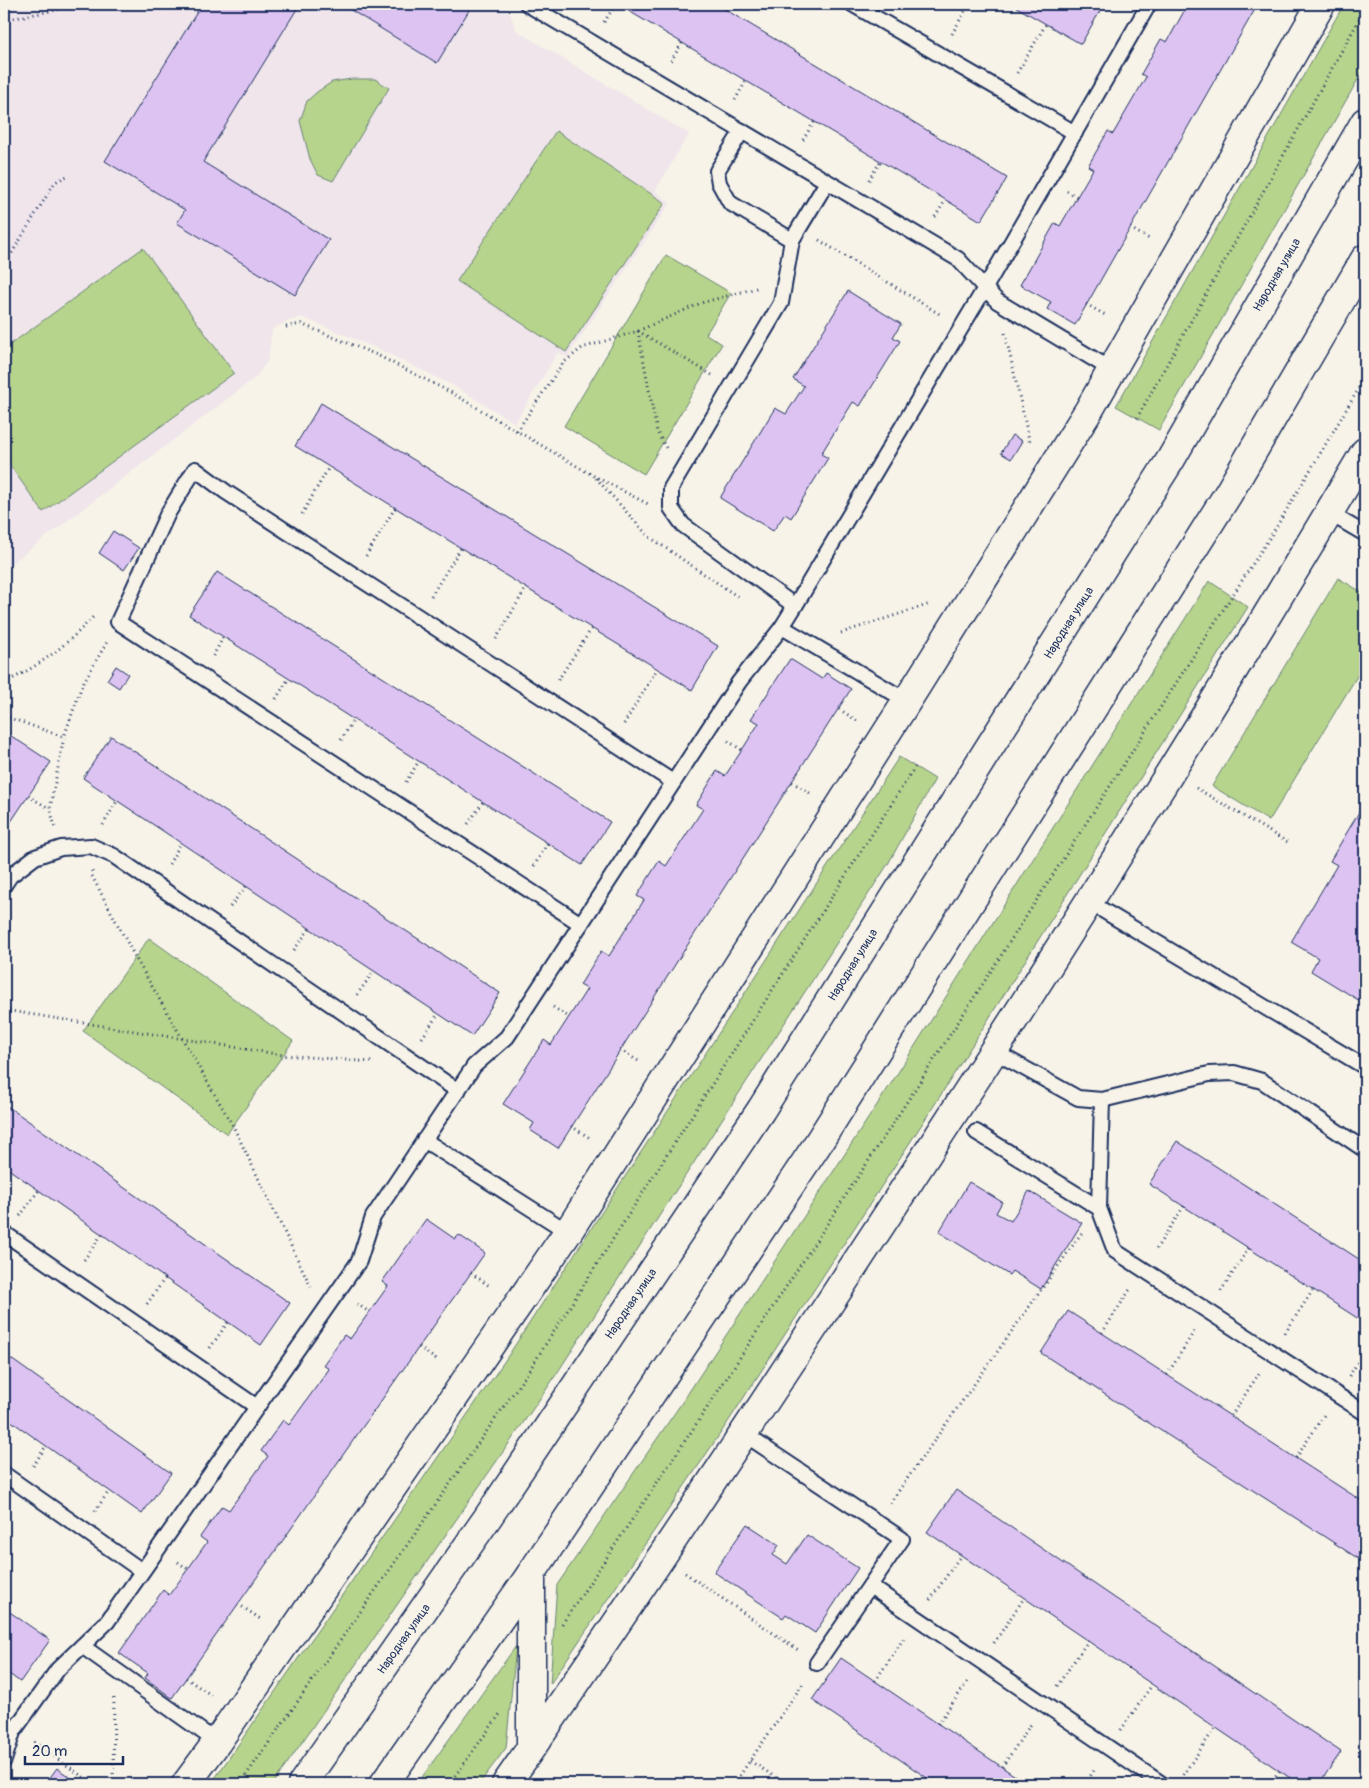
<svg xmlns="http://www.w3.org/2000/svg" width="1369" height="1788" font-family="Pangolin,sans-serif">
	<rect width="100%" height="100%" fill="#f7f3e8"/>
	<filter id="ink" filterUnits="userSpaceOnUse"><feTurbulence type="fractalNoise" baseFrequency=".02" numOctaves="2"/><feDisplacementMap in="SourceGraphic" scale="10" xChannelSelector="R" yChannelSelector="G"/><feConvolveMatrix kernelMatrix="1 2 1 2 8 2 1 2 1" color-interpolation-filters="sRGB"/></filter>
	<g filter="url(#ink)">
		<!-- built -->
		<polygon fill="#efe5eb" points="4,4 506,4 517,31 689,134 655,191 670,203 567,357 558,352 515,423 454,386 381,350 302,317 286,322 272,329 268,360 256,377 4,569"/>
		<!-- green -->
		<g fill="#b7d48c" stroke="#698275">
			<polygon points="1344,4 1365,4 1365,67 1159,430 1116,406"/>
			<polygon points="352,79 375,79 389,88 333,181 318,175 310,159 300,121 307,101 317,92 332,82"/>
			<polygon points="556,131 665,203 566,352 457,281"/>
			<polygon points="143,248 234,373 43,512 4,457 4,349"/>
			<polygon points="666,255 731,293 706,334 722,344 644,474 564,426"/>
			<polygon points="1338,578 1365,594 1365,663 1269,821 1212,786"/>
			<polygon points="1209,581 1248,607 935,1104 726,1425 550,1684 557,1585 685,1398 894,1079"/>
			<polygon points="899,757 935,779 888,864 548,1387 273,1784 211,1784 506,1359"/>
			<polygon points="149,938 293,1041 227,1134 83,1031"/>
			<polygon points="516,1646 506,1748 479,1784 417,1784"/>
		</g>
		<!-- building -->
		<g fill="#ddc3f2" stroke="#1b2f5e">
			<polygon points="202,4 300,4 203,162 329,240 295,295 177,223 185,210 105,161"/>
			<polygon points="341,4 465,4 471,7 437,63"/>
			<polygon points="617,4 716,4 1007,178 981,221"/>
			<polygon points="1011,4 1104,4 1081,44"/>
			<polygon points="1188,4 1258,4 1075,325 1047,309 1051,302 1020,285 1055,223 1060,226 1093,169 1088,166 1108,131 1113,134 1146,77 1141,74 1161,39 1167,42"/>
			<polygon points="848,291 901,324 893,337 900,341 860,406 853,402 821,454 828,458 791,518 785,514 773,531 720,498 775,408 786,414 804,386 793,379"/>
			<polygon points="321,403 718,646 692,690 295,446"/>
			<polygon points="1012,435 1022,441 1011,459 1001,453"/>
			<polygon points="113,531 139,548 124,570 99,553"/>
			<polygon points="217,572 610,822 582,865 189,615"/>
			<polygon points="790,659 822,679 826,673 851,689 558,1148 530,1130 534,1123 503,1104 544,1040 551,1045 587,989 580,985 601,951 609,956 644,900 637,896 659,861 666,866 703,809 696,805 717,771 725,776 742,750 759,723 751,719"/>
			<polygon points="116,666 128,674 119,688 107,680"/>
			<polygon points="8,734 51,762 4,832 4,740"/>
			<polygon points="111,736 500,993 472,1036 83,778"/>
			<polygon points="1365,802 1365,1004 1311,971 1318,958 1291,942 1337,865 1330,861"/>
			<polygon points="4,1104 290,1303 261,1345 4,1166"/>
			<polygon points="1177,1141 1365,1263 1365,1323 1149,1184"/>
			<polygon points="969,1182 1002,1202 996,1213 1011,1221 1029,1191 1082,1223 1041,1289 1012,1271 1009,1275 939,1232"/>
			<polygon points="426,1219 455,1239 459,1235 485,1253 172,1698 145,1678 148,1673 119,1653 163,1590 169,1595 188,1569 207,1542 200,1537 222,1506 229,1510 268,1456 261,1451 283,1420 289,1425 329,1369 323,1365 344,1335 350,1339 388,1286 382,1282"/>
			<polygon points="1068,1311 1365,1503 1365,1563 1041,1353"/>
			<polygon points="4,1354 171,1473 142,1514 4,1416"/>
			<polygon points="956,1490 1341,1752 1319,1784 1299,1784 927,1532"/>
			<polygon points="747,1524 779,1545 773,1555 787,1564 807,1535 858,1568 815,1633 786,1614 783,1618 714,1572"/>
			<polygon points="4,1608 50,1640 20,1682 4,1670"/>
			<polygon points="841,1658 875,1681 1027,1784 936,1784 812,1700"/>
			<polygon points="57,1768 79,1784 45,1784"/>
		</g>
		<g fill="none" stroke-linecap="round" stroke-linejoin="round">
			<defs>
				<g id="service">
					<polyline points="527,4 958,259 997,301 1112,370"/>
					<polyline points="852,4 1075,133"/>
					<polyline points="742,131 717,171 719,183 730,203 792,240 827,182"/>
					<polyline points="792,240 781,303 671,488 671,508 683,525 795,606"/>
					<polyline points="1329,513 1365,534"/>
					<polyline points="782,627 907,701"/>
					<polyline points="4,885 10,876 35,857 61,848 91,846 114,856 458,1091"/>
					<polyline points="1089,902 1365,1067"/>
					<polyline points="581,924 118,622 168,513 195,469 226,492 673,782"/>
					<polyline points="995,1052 1078,1098 1102,1100 1209,1074 1234,1073 1262,1081 1365,1150"/>
					<polyline points="976,1132 1099,1208 1115,1251 1365,1413"/>
					<polyline points="424,1140 568,1232"/>
					<polyline points="1099,1208 1102,1100"/>
					<polyline points="4,1233 257,1407"/>
					<polyline points="744,1434 902,1539 817,1663"/>
					<polyline points="4,1474 142,1571"/>
					<polyline points="870,1586 1162,1784"/>
					<polyline points="82,1646 217,1742"/>
					<polyline points="4,1760 13,1732 58,1669 107,1622 359,1261 373,1217 474,1066 507,1037 739,682 782,627 795,606 985,288 1149,4"/>
				</g>
				<g id="minor">
					<polyline points="531,1574 531,1747"/>
					<polyline points="186,1784 217,1742 568,1232 907,701 1089,410 1321,4"/>
					<path d="M506,1784c117,-167 230,-338 342,-509 178,-271 352,-544 517,-823"/>
				</g>
				<g id="primary">
					<polyline points="302,1784 488,1517 761,1110 1171,459 1365,122"/>
					<polyline points="384,1784 531,1574 815,1148 1228,494 1365,259"/>
				</g>
			</defs>
			<!-- service casing -->
			<use href="#service" stroke="#1b2f5e" stroke-width="18"/>
			<!-- minor casing -->
			<use href="#minor" stroke="#1b2f5e" stroke-width="31"/>
			<!-- primary casing -->
			<use href="#primary" stroke="#1b2f5e" stroke-width="31"/>
			<!-- path -->
			<g stroke="#1b2f5e" stroke-width="3" stroke-dasharray="1 4" stroke-linecap="butt">
				<polyline points="4,20 87,4"/>
				<polyline points="604,22 616,4"/>
				<polyline points="952,34 969,4"/>
				<polyline points="671,61 682,43"/>
				<polyline points="1017,73 1046,24"/>
				<polyline points="735,100 746,81"/>
				<polyline points="803,140 814,122"/>
				<polyline points="869,180 880,162"/>
				<polyline points="1067,191 1077,197"/>
				<polyline points="935,217 945,201"/>
				<polyline points="1130,228 1151,240"/>
				<polyline points="819,240 941,315"/>
				<polyline points="4,266 55,182 69,175"/>
				<polyline points="1086,304 1107,316"/>
				<polyline points="286,327 301,324 377,355 450,392 594,476 648,504"/>
				<polyline points="638,331 657,432 666,448"/>
				<polyline points="638,331 712,375"/>
				<polyline points="1005,333 1030,444"/>
				<polyline points="1137,418 1365,9"/>
				<polyline points="517,431 563,363 582,348 638,331 701,303 760,287"/>
				<polyline points="596,478 648,536 738,597"/>
				<polyline points="302,514 329,467"/>
				<polyline points="366,556 395,508"/>
				<polyline points="431,596 461,548"/>
				<polyline points="841,633 930,604"/>
				<polyline points="496,639 526,588"/>
				<polyline points="213,656 224,636"/>
				<polyline points="558,680 592,628"/>
				<path d="M4,683c35,-17 62,-37 89,-66"/>
				<polyline points="276,699 289,678"/>
				<polyline points="839,709 859,722"/>
				<polyline points="4,716 64,737"/>
				<polyline points="624,724 657,669"/>
				<polyline points="341,740 354,719"/>
				<polyline points="728,741 742,750"/>
				<polyline points="406,782 419,761"/>
				<polyline points="792,782 813,795"/>
				<polyline points="1196,788 1287,842"/>
				<polyline points="28,796 49,808"/>
				<polyline points="468,824 483,802"/>
				<polyline points="103,825 117,801"/>
				<polyline points="55,827 50,808 64,737 82,685 107,642"/>
				<polyline points="169,864 181,843"/>
				<polyline points="534,866 548,843"/>
				<polyline points="92,871 92,876 135,957 233,1126 311,1287"/>
				<polyline points="230,907 246,886"/>
				<polyline points="294,950 310,928"/>
				<polyline points="357,995 374,971"/>
				<polyline points="553,1007 569,1017"/>
				<polyline points="4,1010 283,1055 372,1062"/>
				<polyline points="422,1038 438,1014"/>
				<polyline points="620,1050 640,1062"/>
				<polyline points="571,1126 590,1138"/>
				<polyline points="20,1216 39,1190"/>
				<polyline points="1156,1249 1184,1206"/>
				<polyline points="84,1260 102,1234"/>
				<polyline points="471,1273 491,1287"/>
				<polyline points="1221,1291 1249,1248"/>
				<polyline points="147,1304 165,1278"/>
				<polyline points="357,1304 369,1312"/>
				<polyline points="1102,1333 1131,1288"/>
				<polyline points="1285,1333 1313,1290"/>
				<polyline points="419,1347 439,1362"/>
				<polyline points="210,1348 228,1322"/>
				<polyline points="1167,1375 1195,1330"/>
				<polyline points="1349,1376 1365,1351"/>
				<polyline points="1231,1416 1260,1372"/>
				<polyline points="1296,1458 1324,1415"/>
				<polyline points="33,1466 46,1446"/>
				<polyline points="1360,1500 1365,1493"/>
				<polyline points="890,1503 1083,1231"/>
				<polyline points="95,1511 109,1491"/>
				<polyline points="178,1562 188,1569"/>
				<polyline points="685,1573 798,1650"/>
				<polyline points="930,1600 961,1555"/>
				<polyline points="238,1604 262,1620"/>
				<polyline points="562,1624 705,1411 914,1091 1277,526 1365,378"/>
				<polyline points="994,1643 1024,1598"/>
				<polyline points="186,1678 211,1695"/>
				<polyline points="875,1681 904,1638"/>
				<polyline points="1057,1686 1088,1641"/>
				<polyline points="938,1724 968,1681"/>
				<polyline points="1121,1730 1152,1685"/>
				<polyline points="34,1742 93,1784"/>
				<polyline points="750,1761 786,1784"/>
				<polyline points="1002,1767 1031,1724"/>
				<polyline points="1183,1775 1215,1728"/>
				<polyline points="113,1784 114,1697"/>
				<polyline points="240,1784 528,1372 915,767"/>
				<polyline points="449,1784 500,1714"/>
				<polyline points="734,1784 804,1682"/>
				<polyline points="1084,1784 1095,1768"/>
				<polyline points="1270,1784 1279,1771"/>
				<polyline points="1363,1784 1365,1781"/>
			</g>
			<!-- service -->
			<use href="#service" stroke="#f7f3e8" stroke-width="14"/>
			<!-- minor -->
			<use href="#minor" stroke="#f7f3e8" stroke-width="28"/>
			<!-- primary -->
			<use href="#primary" stroke="#f7f3e8" stroke-width="28"/>
		</g>
	</g>
	<g text-anchor="middle" dominant-baseline="central" stroke-width="4" stroke-linejoin="round" paint-order="stroke">
		<!-- street labels -->
		<g font-size="12" fill="#1b2f5e" stroke="#f7f3e8">
			<text transform="translate(1277 275) rotate(-60)">Народная улица</text>
			<text transform="translate(1069 623) rotate(-58)">Народная улица</text>
			<text transform="translate(853 965) rotate(-58)">Народная улица</text>
			<text transform="translate(631 1304) rotate(-56)">Народная улица</text>
			<text transform="translate(404 1639) rotate(-55)">Народная улица</text>
		</g>
	</g>
	<!-- margin -->
	<rect width="1369" height="1788" fill="none" stroke="#f7f3e8" stroke-width="20"/>
	<rect x="10" y="10" width="1349" height="1768" fill="none" stroke="#1b2f5e" stroke-width="2" filter="url(#ink)"/>
	<!-- scale -->
	<path d="M25 1756v8h98v-8" fill="none" stroke="#1b2f5e" stroke-width="2.5"/>
	<text x="32" y="1756" font-size="15" fill="#1b2f5e" stroke="#f7f3e8" stroke-width="4" paint-order="stroke">20 m</text>
</svg>
